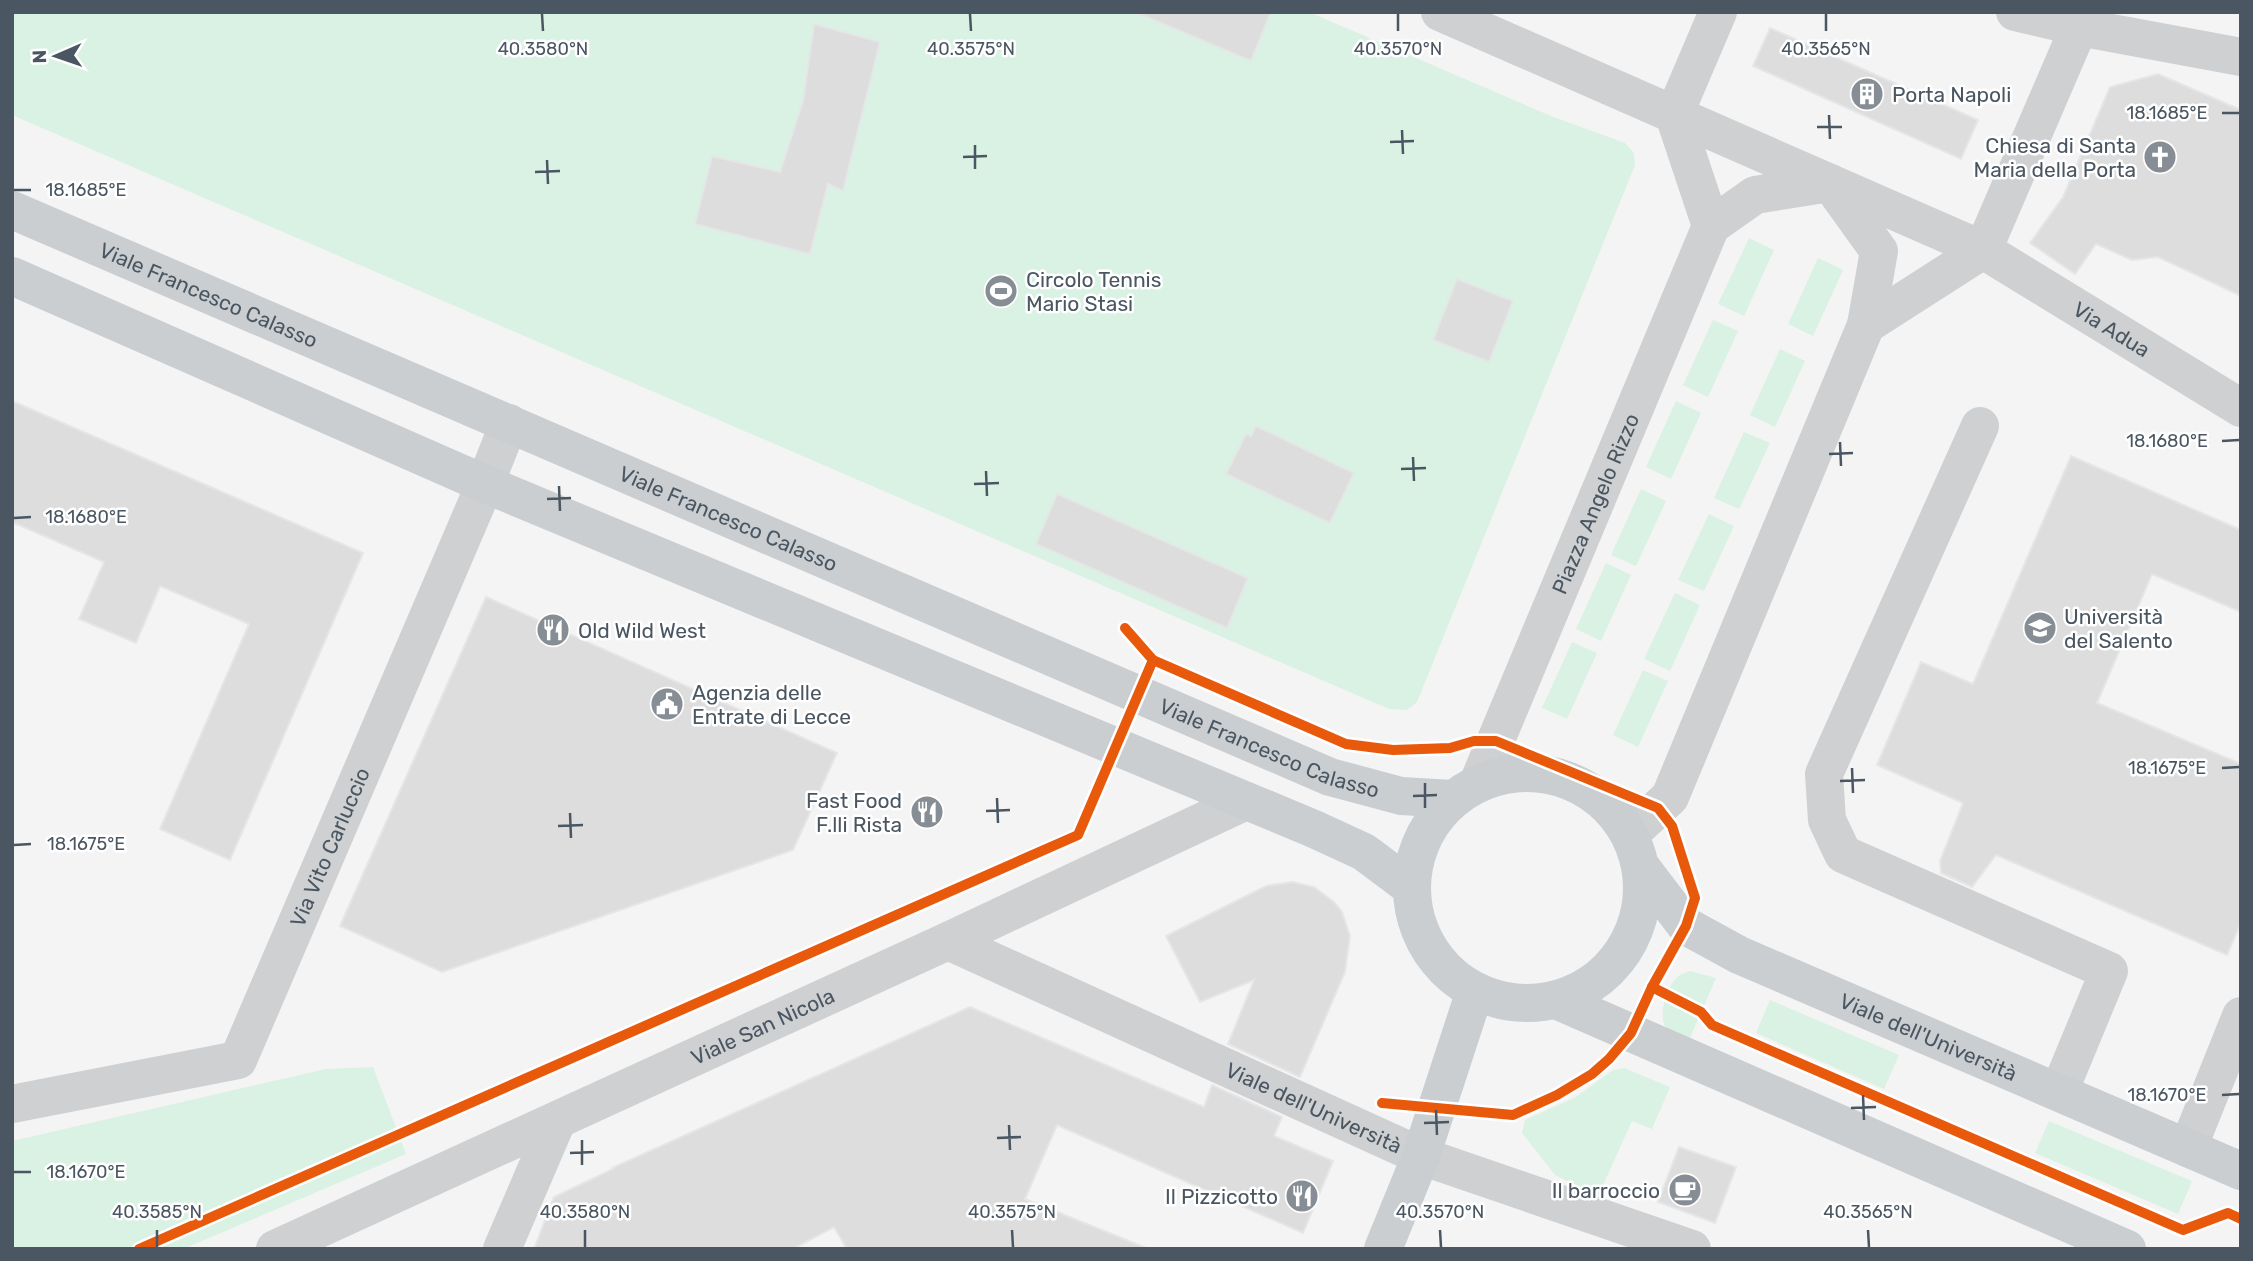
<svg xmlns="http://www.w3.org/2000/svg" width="2253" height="1261" font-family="Rubik,sans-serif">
	<rect width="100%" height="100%" fill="#f4f4f4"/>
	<!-- green -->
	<g fill="#d9f2e3">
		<polygon points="12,12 1309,12 1551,116 1625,143 1634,153 1635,165 1417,702 1407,710 1389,709 12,115"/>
		<polygon points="1749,238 1774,250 1744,316 1718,304"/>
		<polygon points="1818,258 1843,270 1813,336 1788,324"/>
		<polygon points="1713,320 1738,331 1708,397 1683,385"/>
		<polygon points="1780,349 1805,361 1775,427 1750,415"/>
		<polygon points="1676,401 1701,413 1671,479 1646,467"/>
		<polygon points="1744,432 1770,443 1739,509 1714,498"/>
		<polygon points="1641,489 1666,501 1636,566 1611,555"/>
		<polygon points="1709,514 1734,526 1704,591 1678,580"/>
		<polygon points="1606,563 1631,575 1601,641 1576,629"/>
		<polygon points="1675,593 1700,605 1670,671 1644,659"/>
		<polygon points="1572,642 1597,653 1567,719 1542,708"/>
		<polygon points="1643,670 1668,681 1638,747 1613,735"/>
		<path d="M1690,971l26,7 -27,62c-8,-3 -19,-6 -24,-14 -7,-13 3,-43 15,-51 3,-2 7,-3 10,-4z"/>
		<polygon points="1770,1000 1899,1055 1884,1089 1756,1033"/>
		<polygon points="373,1067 406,1154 183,1249 12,1249 12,1141 326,1069"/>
		<polygon points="1624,1068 1670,1087 1652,1129 1632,1121 1598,1196 1555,1175 1522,1133 1525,1120 1576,1097 1613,1070"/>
		<polygon points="2049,1121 2192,1181 2178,1214 2035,1153"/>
	</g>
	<!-- building -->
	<g fill="#ddddde" stroke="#e5e6e7" stroke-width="2">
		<polygon points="1135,12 1271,12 1251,61"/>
		<polygon points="814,24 880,42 843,191 828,184 810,254 695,224 712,156 780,172 803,101"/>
		<polygon points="1770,28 1978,120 1961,159 1753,66"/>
		<polygon points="2158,74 2241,110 2241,296 2158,257 2132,260 2096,244 2075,274 2030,243 2063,197 2110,87"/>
		<polygon points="1457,279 1513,301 1489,362 1433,340"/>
		<polygon points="12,401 363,553 230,860 160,829 249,624 160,586 136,643 79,619 104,562 12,522"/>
		<polygon points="1256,426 1354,473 1330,523 1226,474 1246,434 1251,436"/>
		<polygon points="2071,456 2241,530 2241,612 2152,574 2097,703 2241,764 2241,923 2227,955 1996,855 1972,887 1941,873 1940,861 1963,803 1877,765 1921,662 1973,684"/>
		<polygon points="1057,494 1248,578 1227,628 1036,544"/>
		<polygon points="486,597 837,753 793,850 442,972 340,926"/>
		<polygon points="1292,882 1314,887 1334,902 1342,912 1350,936 1345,972 1300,1077 1228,1044 1254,980 1200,1002 1166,936 1266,886"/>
		<polygon points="970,1007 1204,1107 1212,1085 1282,1117 1274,1136 1333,1161 1303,1233 1057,1125 1025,1199 1144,1247 1144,1249 847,1249 834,1227 793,1249 534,1249 554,1197 613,1169 612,1168"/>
		<polygon points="1679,1147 1736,1167 1715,1223 1658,1202"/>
	</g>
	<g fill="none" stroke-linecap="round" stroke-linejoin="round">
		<!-- minor -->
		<g stroke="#ced0d2" stroke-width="38">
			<path id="s1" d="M1440,12l543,238 258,158"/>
			<polyline points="2015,12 2079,27 2241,57"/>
			<polyline points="1674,115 1718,12"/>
			<polyline points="1711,226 1755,195 1830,183 1879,251 1866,325"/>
			<polyline points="1983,250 2079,27"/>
			<polyline points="1980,426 1824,774 1827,820 1843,854 2109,971 2059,1092"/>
			<path id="s2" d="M1478,783l233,-557 -37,-111"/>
			<polyline points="1630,834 1670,797 1866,325 1983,250"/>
			<path id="s3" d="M948,941l473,215 271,93"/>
			<path id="s4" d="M12,1104l226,-44 247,-576 24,-61"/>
			<polyline points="2188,1148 2241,1016"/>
			<path id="s5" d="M275,1249l673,-308 298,-140"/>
			<polyline points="502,1249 557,1121"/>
		</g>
		<!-- major -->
		<g stroke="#caced1" stroke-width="38">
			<path id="s6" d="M12,210l1318,567 71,19 52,3"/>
			<polyline points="12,276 485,484 1314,829 1364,852 1412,888"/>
			<circle cx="1527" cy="888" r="115"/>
			<path id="s7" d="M1641,867l45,59 53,29 502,216"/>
			<polyline points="1556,1000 2127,1249"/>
			<polyline points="1383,1249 1421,1156 1475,991"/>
		</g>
		<defs>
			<g id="cycleway">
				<polyline points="1125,628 1153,660 1346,744 1393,750 1450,748 1474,741 1496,741 1658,808 1672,826 1695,898 1686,926 1652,987 1631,1033 1609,1059 1592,1074 1557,1095 1513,1115 1382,1103"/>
				<polyline points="1652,987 1701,1012 1712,1025 2183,1230 2228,1213 2241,1219"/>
				<polyline points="139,1249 1078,835 1153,660"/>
			</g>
		</defs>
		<!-- cycleway casing -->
		<use href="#cycleway" stroke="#fff" stroke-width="15"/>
		<!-- cycleway -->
		<use href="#cycleway" stroke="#e8590c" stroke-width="10"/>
	</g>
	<!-- ticks -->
	<path fill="none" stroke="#4a5661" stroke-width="2.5" d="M542,14l1,17M970,14l1,17M1398,14v17M1826,14v17M2222,113h17M1829,115l1,24M1817,127h25M1402,130l1,24M1390,142l24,-1M975,145v24M963,157l24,-1M547,160l1,24M535,172l25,-1M14,190h17M2222,441l17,-1M1840,442l1,24M1829,454l24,-1M1413,457l1,24M1401,469l25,-1M986,471l1,25M974,484l25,-1M559,486l1,25M547,499l24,-1M14,518l17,-1M1852,768l1,25M2222,768l17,-1M1840,781l25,-1M1425,783v25M1413,796l24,-1M997,798l1,25M986,811l24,-1M570,813l1,25M558,826l25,-1M14,845l17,-1M1863,1095l1,25M2222,1095l17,-1M1851,1108l25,-1M1436,1110l1,25M1424,1123l25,-1M1009,1125l1,25M997,1138l24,-1M582,1140v25M570,1153l24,-1M14,1172h17M157,1230v17M585,1230v17M1012,1230l1,17M1440,1230l1,17M1868,1230l1,17"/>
	<!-- icons -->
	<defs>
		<symbol id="building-disc" viewBox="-11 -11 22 22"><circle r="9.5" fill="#868d94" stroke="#fff"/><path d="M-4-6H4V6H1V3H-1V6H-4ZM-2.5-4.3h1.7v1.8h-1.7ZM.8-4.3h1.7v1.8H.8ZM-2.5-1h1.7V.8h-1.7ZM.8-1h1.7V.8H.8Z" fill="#fff"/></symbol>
		<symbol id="church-disc" viewBox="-11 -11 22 22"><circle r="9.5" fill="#868d94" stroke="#fff"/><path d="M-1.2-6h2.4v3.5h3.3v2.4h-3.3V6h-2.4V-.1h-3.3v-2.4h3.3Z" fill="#fff"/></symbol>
		<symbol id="stadium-disc" viewBox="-11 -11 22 22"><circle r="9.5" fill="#868d94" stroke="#fff"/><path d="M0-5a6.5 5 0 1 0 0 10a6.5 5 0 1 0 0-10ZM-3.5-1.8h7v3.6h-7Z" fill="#fff"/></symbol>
		<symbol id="university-disc" viewBox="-11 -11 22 22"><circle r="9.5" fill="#868d94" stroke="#fff"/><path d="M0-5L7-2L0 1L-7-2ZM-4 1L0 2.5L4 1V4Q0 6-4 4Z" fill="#fff"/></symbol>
		<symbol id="restaurant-disc" viewBox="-11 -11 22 22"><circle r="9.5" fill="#868d94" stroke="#fff"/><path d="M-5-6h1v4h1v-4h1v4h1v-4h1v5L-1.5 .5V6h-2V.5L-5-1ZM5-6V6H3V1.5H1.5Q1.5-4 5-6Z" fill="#fff"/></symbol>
		<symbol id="civic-disc" viewBox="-11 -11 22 22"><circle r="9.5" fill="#868d94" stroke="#fff"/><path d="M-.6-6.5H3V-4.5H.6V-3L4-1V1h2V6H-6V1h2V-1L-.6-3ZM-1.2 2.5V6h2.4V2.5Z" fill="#fff"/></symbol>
		<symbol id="cafe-disc" viewBox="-11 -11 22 22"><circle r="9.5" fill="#868d94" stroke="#fff"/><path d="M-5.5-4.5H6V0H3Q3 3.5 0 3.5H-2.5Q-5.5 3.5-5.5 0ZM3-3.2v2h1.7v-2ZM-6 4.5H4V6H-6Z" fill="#fff"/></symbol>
	</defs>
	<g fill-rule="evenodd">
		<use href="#building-disc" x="1848" y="75" width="38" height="38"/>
		<use href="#church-disc" x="2141" y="138" width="38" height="38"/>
		<use href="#stadium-disc" x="982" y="272" width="38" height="38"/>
		<use href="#university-disc" x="2021" y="609" width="38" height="38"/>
		<use href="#restaurant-disc" x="534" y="611" width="38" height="38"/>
		<use href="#civic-disc" x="648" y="685" width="38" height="38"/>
		<use href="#restaurant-disc" x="908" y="793" width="38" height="38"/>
		<use href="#cafe-disc" x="1666" y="1171" width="38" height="38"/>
		<use href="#restaurant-disc" x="1283" y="1177" width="38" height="38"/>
	</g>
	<g text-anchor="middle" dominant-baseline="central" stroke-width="5" stroke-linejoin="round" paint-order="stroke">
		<!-- poi labels -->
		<g font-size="21" fill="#4a5661" stroke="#fff" text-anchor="start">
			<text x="1892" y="94">Porta Napoli</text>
			<text x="2136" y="145" text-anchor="end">Chiesa di Santa<tspan x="2136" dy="24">Maria della Porta</tspan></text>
			<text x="1026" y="279">Circolo Tennis<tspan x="1026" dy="24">Mario Stasi</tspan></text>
			<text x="2064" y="616">Università<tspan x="2064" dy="24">del Salento</tspan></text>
			<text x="578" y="630">Old Wild West</text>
			<text x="692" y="692">Agenzia delle<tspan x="692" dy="24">Entrate di Lecce</tspan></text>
			<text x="902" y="800" text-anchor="end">Fast Food<tspan x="902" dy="24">F.lli Rista</tspan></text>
			<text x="1660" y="1190" text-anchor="end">Il barroccio</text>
			<text x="1278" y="1196" text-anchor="end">Il Pizzicotto</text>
		</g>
		<!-- street labels -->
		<g font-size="21" fill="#4a5661" stroke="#fff">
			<text stroke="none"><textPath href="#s6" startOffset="214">Viale Francesco Calasso</textPath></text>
			<text stroke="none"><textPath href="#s1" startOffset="744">Via Adua</textPath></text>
			<text stroke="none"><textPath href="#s2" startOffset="303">Piazza Angelo Rizzo</textPath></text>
			<text stroke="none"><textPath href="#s6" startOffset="780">Viale Francesco Calasso</textPath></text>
			<text stroke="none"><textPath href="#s6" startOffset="1368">Viale Francesco Calasso</textPath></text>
			<text stroke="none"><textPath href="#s4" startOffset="462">Via Vito Carluccio</textPath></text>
			<text stroke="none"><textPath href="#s5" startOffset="536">Viale San Nicola</textPath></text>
			<text stroke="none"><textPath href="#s7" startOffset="341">Viale dell'Università</textPath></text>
			<text stroke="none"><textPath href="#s3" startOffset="402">Viale dell'Università</textPath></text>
		</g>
	</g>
	<g font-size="18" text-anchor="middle" fill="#4a5661" stroke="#fff" stroke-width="5" stroke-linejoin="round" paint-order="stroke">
		<text x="543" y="55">40.3580°N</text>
		<text x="971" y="55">40.3575°N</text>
		<text x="1398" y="55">40.3570°N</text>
		<text x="1826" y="55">40.3565°N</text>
		<text x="2167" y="119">18.1685°E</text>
		<text x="86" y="196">18.1685°E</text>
		<text x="2167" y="447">18.1680°E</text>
		<text x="86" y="523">18.1680°E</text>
		<text x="2167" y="774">18.1675°E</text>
		<text x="86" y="850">18.1675°E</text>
		<text x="2167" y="1101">18.1670°E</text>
		<text x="86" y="1178">18.1670°E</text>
		<text x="157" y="1218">40.3585°N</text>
		<text x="585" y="1218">40.3580°N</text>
		<text x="1012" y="1218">40.3575°N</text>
		<text x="1440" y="1218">40.3570°N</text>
		<text x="1868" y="1218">40.3565°N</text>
	</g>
	<!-- border -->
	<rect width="2253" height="1261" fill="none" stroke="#4a5661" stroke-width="28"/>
	<!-- north arrow -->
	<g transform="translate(56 56) rotate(268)" stroke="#ffffff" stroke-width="5" paint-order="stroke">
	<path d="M0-5L12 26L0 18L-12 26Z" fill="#4a5661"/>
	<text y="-10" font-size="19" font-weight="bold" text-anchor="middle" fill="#4a5661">N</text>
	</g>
</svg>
